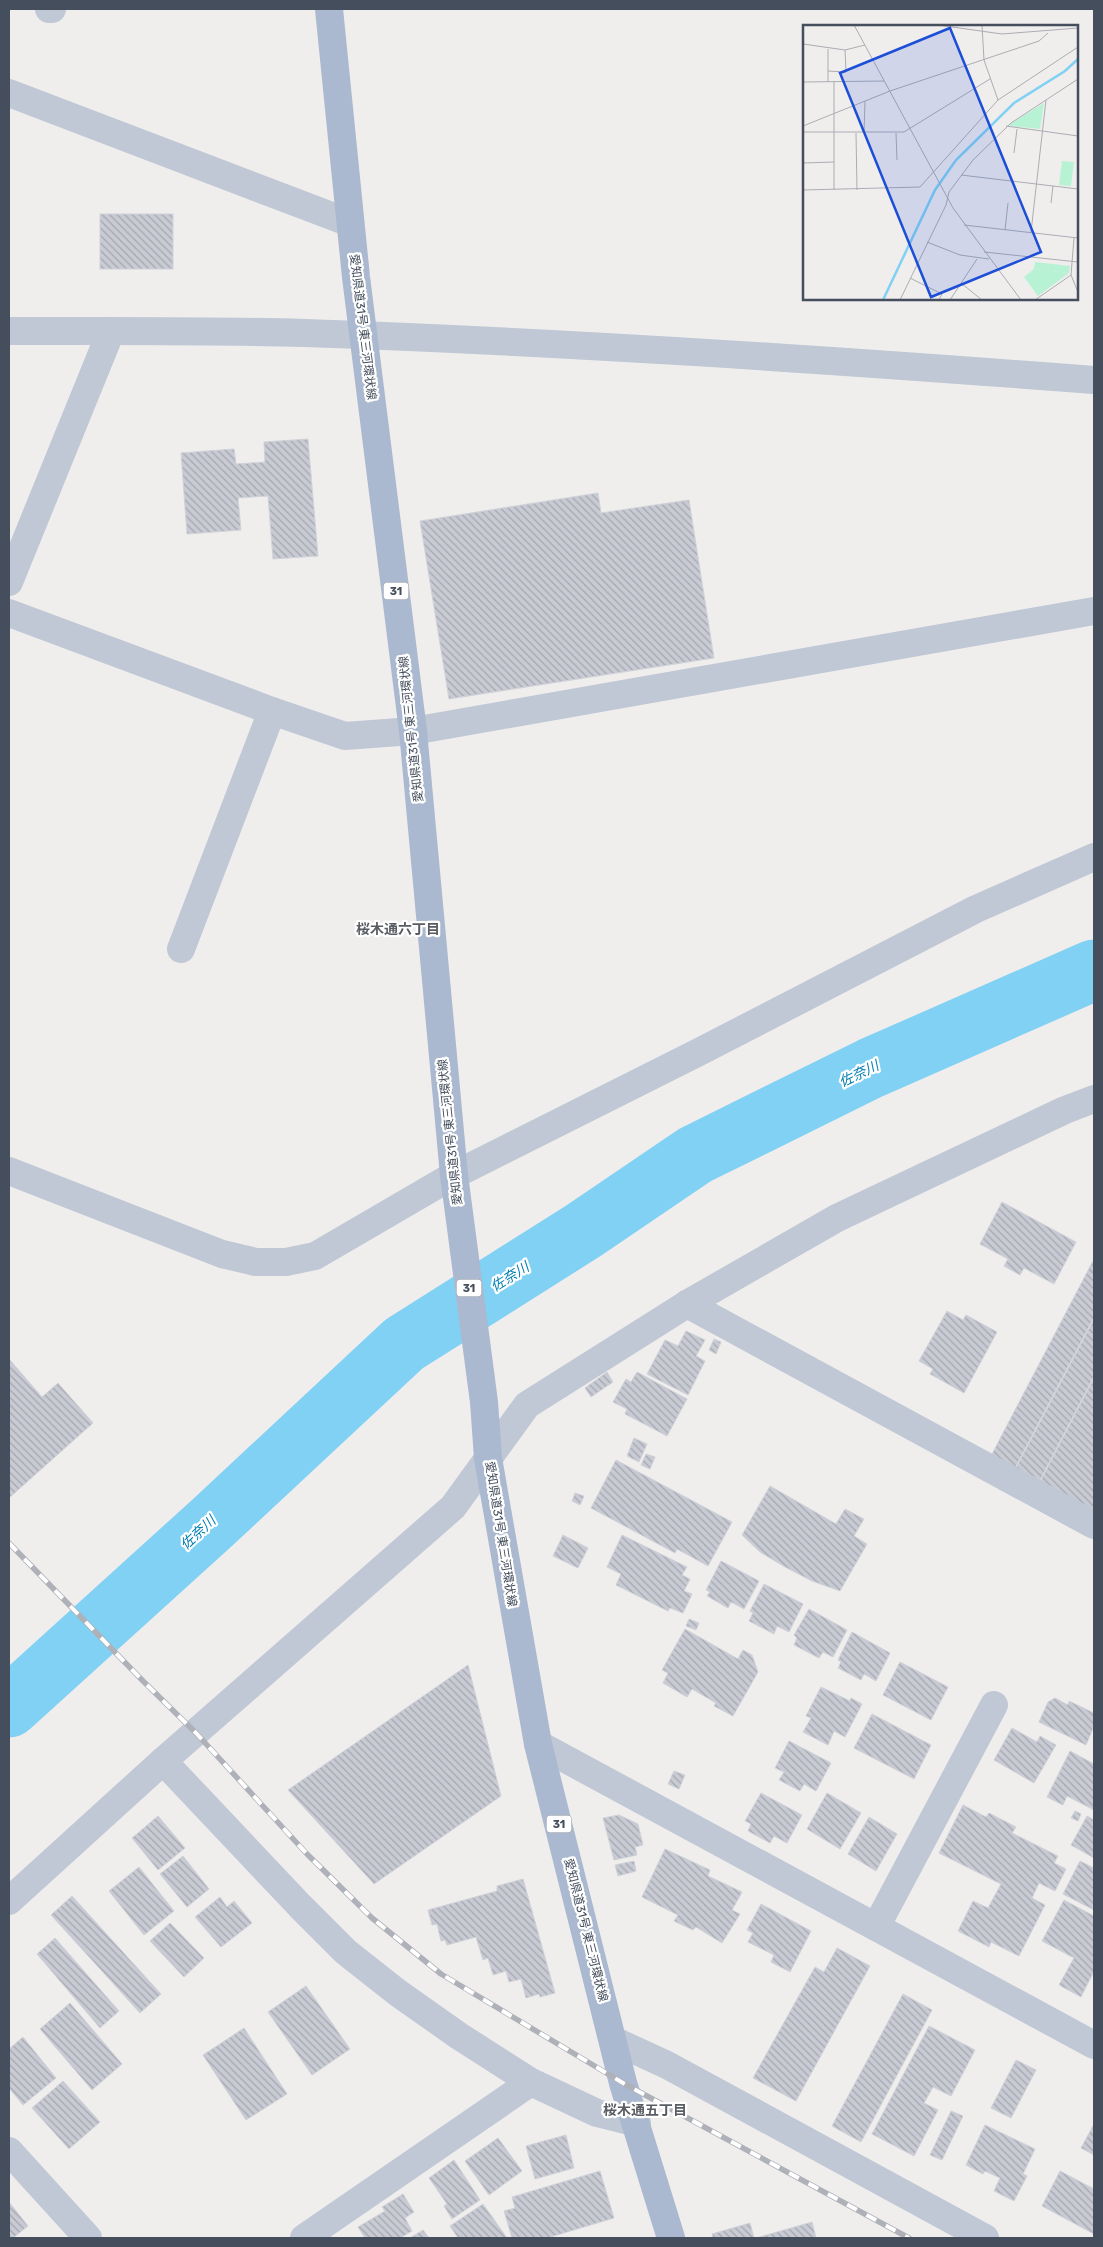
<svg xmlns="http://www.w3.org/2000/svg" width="1103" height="2247" font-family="Rubik,'Noto Sans JP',sans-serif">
	<defs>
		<pattern id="building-back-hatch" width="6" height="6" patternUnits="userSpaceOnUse" patternTransform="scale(1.25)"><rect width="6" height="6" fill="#c8cbd3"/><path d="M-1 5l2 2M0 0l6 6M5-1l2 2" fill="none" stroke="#a4a7ae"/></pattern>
	</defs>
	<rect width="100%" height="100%" fill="#f0eded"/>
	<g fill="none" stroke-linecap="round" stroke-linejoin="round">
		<!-- river -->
		<polyline stroke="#80d1f3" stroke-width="61" points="9,1707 212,1523 404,1344 583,1231 695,1155 871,1068 1094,970"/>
	</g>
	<!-- building -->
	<g fill="url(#building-back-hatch)" stroke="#d0d2d9">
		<rect x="100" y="214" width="73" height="55"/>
		<polygon points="308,439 318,556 273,559 268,496 238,498 241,530 187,534 181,453 234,449 236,464 265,462 264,442"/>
		<polygon points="598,493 601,513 689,500 714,658 449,699 420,521"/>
		<polygon points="1002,1202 1076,1242 1054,1284 1024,1268 1020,1275 1004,1266 1008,1259 980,1244"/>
		<polygon points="1094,1259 1094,1317 1015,1468 991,1456"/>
		<polygon points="947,1311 963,1320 966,1315 997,1332 964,1393 930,1374 933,1369 919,1361"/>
		<polygon points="1094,1319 1094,1376 1040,1480 1016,1468"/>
		<polygon points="686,1331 705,1340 696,1356 705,1361 688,1395 647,1374 665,1340 678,1346"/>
		<polygon points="714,1339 721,1342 716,1354 709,1350"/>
		<polygon points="9,1359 42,1397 58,1383 93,1423 9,1498"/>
		<polygon points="607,1372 613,1382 591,1397 585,1388"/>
		<polygon points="637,1372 687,1399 667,1436 625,1414 627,1409 613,1402 626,1379 631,1382"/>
		<polygon points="1094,1378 1094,1511 1040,1482"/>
		<polygon points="634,1438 647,1444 639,1462 627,1456"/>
		<polygon points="646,1454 655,1457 650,1469 641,1465"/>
		<polygon points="616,1460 732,1522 708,1566 677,1549 675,1553 591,1508"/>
		<polygon points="770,1486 836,1524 845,1509 864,1519 854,1536 867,1544 840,1591 812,1581 785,1567 760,1552 742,1535"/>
		<polygon points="575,1493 584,1496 580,1505 572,1501"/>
		<polygon points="563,1535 588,1548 578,1568 553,1556"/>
		<polygon points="622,1535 687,1567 682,1575 690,1579 684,1591 692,1594 683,1613 670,1608 668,1611 616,1585 621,1574 607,1567"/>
		<polygon points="721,1561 759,1581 744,1609 731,1602 728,1608 707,1596 710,1592 706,1590"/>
		<polygon points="764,1584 803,1604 789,1632 777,1626 774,1634 749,1621 753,1613 750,1611"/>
		<polygon points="809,1609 847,1630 833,1657 823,1652 819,1658 794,1645 797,1638 794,1635"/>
		<polygon points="689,1619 699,1623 696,1630 686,1626"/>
		<polygon points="685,1629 738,1659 743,1650 752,1655 758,1672 733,1716 714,1706 716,1703 692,1689 687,1697 663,1683 668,1673 662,1670"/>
		<polygon points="852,1632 890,1653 876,1681 864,1674 861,1680 838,1668 841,1662 838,1660"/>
		<polygon points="900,1662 948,1687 931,1720 883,1695"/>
		<polygon points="468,1665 501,1796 374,1884 288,1790"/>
		<polygon points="821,1687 850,1701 851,1698 862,1704 845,1737 834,1731 828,1745 803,1732 811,1718 806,1716"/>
		<polygon points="1055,1698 1068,1705 1069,1701 1094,1713 1094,1726 1086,1745 1039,1722 1048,1702"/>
		<polygon points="872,1714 931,1745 914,1779 854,1748"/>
		<polygon points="1012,1728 1037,1742 1040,1736 1056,1745 1034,1783 994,1760"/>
		<polygon points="789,1741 831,1763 816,1791 804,1784 800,1791 779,1780 784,1772 775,1768"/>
		<polygon points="1070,1751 1094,1764 1094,1810 1067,1796 1063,1805 1047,1797"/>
		<polygon points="674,1771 685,1775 679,1789 668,1784"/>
		<polygon points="761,1793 802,1815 787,1843 774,1836 770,1843 748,1831 751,1824 745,1821"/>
		<polygon points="827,1793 861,1813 840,1849 807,1829"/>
		<polygon points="963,1805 986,1817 989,1813 1016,1827 1012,1833 1058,1856 1054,1863 1066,1869 1055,1891 1039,1883 1032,1898 1045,1905 1019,1956 991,1942 989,1947 958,1931 973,1901 988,1908 1001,1884 939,1853"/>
		<polygon points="1075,1811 1081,1814 1078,1821 1071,1818"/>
		<polygon points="619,1815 638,1824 643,1845 635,1847 637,1855 614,1860 603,1818"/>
		<polygon points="158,1816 185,1848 158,1870 132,1838"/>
		<polygon points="1087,1816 1094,1820 1094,1858 1071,1845"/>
		<polygon points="869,1817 897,1834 876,1871 848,1854"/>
		<polygon points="665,1849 710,1870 708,1876 742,1892 732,1910 740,1914 722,1943 696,1927 693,1930 674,1921 678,1915 642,1897"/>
		<polygon points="183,1856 209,1889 187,1907 160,1874"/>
		<polygon points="634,1861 636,1871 618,1876 615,1865"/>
		<polygon points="1080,1861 1094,1868 1094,1910 1063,1894"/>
		<polygon points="139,1867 174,1911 144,1935 109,1891"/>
		<polygon points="523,1879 555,1993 540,1997 539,1994 526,1998 521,1979 509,1982 506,1971 493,1975 488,1958 483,1960 476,1937 447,1945 445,1940 441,1941 437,1924 432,1925 428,1910 497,1891 497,1886"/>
		<polygon points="72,1896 161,1994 140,2013 51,1915"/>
		<polygon points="220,1897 227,1907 234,1901 252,1923 221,1947 195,1917"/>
		<polygon points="1064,1900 1094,1916 1094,1971 1081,1997 1059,1985 1074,1958 1042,1941"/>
		<polygon points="761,1904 811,1931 790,1972 771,1962 774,1955 748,1942 753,1933 747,1930"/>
		<polygon points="170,1923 204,1958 184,1977 150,1941"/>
		<polygon points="55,1938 119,2011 100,2028 37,1954"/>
		<polygon points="837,1948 870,1966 796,2101 753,2078 815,1967 824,1972"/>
		<polygon points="306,1986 350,2049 312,2075 268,2012"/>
		<polygon points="903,1994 932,2010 861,2142 832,2126"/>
		<polygon points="70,2003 122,2064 92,2090 40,2029"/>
		<polygon points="929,2026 975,2050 951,2096 933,2087 924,2103 938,2110 914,2156 872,2134"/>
		<polygon points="244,2028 287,2094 246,2120 203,2055"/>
		<polygon points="23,2037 56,2078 23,2105 9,2088 9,2049"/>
		<polygon points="1016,2060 1036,2070 1011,2118 991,2108"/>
		<polygon points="63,2081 100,2122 69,2149 32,2108"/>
		<polygon points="951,2111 963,2116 942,2160 930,2155"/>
		<polygon points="1094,2124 1094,2155 1081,2148"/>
		<polygon points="985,2125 1035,2149 1023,2174 1027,2176 1014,2201 994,2191 1000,2178 985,2171 983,2174 966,2165"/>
		<polygon points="566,2135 574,2168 535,2179 526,2146"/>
		<polygon points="498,2138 522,2171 489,2195 465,2161"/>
		<polygon points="454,2160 480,2200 452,2219 444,2206 447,2204 429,2178"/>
		<polygon points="600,2171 614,2218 547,2238 512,2238 504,2211 515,2208 512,2197"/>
		<polygon points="1060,2171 1094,2189 1094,2234 1042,2206"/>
		<polygon points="403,2194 414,2212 405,2218 412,2231 400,2238 365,2238 358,2227 385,2211 382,2207"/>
		<polygon points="9,2202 28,2226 13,2238 9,2238"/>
		<polygon points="483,2204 507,2238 458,2238 450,2226"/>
		<polygon points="812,2222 816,2238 756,2238"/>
		<polygon points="750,2223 754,2238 713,2238 712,2234"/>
		<polygon points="423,2230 429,2238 410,2238"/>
	</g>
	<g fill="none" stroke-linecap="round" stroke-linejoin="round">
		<!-- minor -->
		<g stroke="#bfc8d4" stroke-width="28">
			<polyline points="49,9 52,9"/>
			<polyline points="9,93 350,223"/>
			<path d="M9,331c98,0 196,-1 295,2 264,9 527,27 790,47"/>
			<polyline points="9,582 111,331"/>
			<polyline points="9,613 272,711 345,736 413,731 1094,611"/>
			<polyline points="181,949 272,711"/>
			<polyline points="9,1171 222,1254 256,1262 286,1262 315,1256 454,1175 699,1052 976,909 1094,857"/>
			<polyline points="687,1304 1094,1525"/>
			<polyline points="538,1744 1094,2045"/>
			<polyline points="163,1761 300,1906 346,1952 398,1993 459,2036 531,2082 597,2113 637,2123"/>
			<polyline points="9,1901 163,1761 453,1507 527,1405 687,1304 837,1218 1065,1110 1094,1099"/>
			<polyline points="876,1927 994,1705"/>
			<polyline points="615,2041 667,2065 985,2238"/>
			<polyline points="9,2151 88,2238"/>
			<polyline points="304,2238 531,2082"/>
		</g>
		<!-- major -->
		<polyline stroke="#aab9cf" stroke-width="28" points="329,9 356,277 413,731 454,1175 484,1402 488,1458 538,1744 623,2083 671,2238"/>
		<defs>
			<polyline id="rail" points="9,1543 143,1681 196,1733 307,1854 372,1918 441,1974 623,2083 909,2238"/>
		</defs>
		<!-- rail casing -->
		<use href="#rail" stroke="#aeb1b8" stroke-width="5.5"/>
		<!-- rail -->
		<use href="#rail" stroke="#fff" stroke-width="4" stroke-dasharray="11" stroke-linecap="butt"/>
	</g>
	<g text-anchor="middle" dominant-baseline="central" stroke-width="4.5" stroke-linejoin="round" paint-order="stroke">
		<!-- shield labels -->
		<g fill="#fff" stroke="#7c838d" stroke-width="1">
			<rect x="383.5" y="582.5" width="25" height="17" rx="4"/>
			<rect x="456.5" y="1279.5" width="25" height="17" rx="4"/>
			<rect x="546.5" y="1815.5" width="25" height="17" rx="4"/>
		</g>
		<g font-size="11" font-weight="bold" fill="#444e5c">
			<text x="396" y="591">31</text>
			<text x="469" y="1288">31</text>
			<text x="559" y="1824">31</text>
		</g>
		<!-- street labels -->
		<g font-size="12" fill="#444e5c" stroke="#fff">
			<text transform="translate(363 327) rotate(83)">愛知県道31号 東三河環状線</text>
			<text transform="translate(411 729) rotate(-96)">愛知県道31号 東三河環状線</text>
			<text transform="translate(450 1132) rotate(-96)">愛知県道31号 東三河環状線</text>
			<text transform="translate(501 1534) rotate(81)">愛知県道31号 東三河環状線</text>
			<text transform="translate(586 1930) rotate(76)">愛知県道31号 東三河環状線</text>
		</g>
		<!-- neighbourhood labels -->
		<g font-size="14" font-weight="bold" fill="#595d63" stroke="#fff">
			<text x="398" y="929">桜木通六丁目</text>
			<text x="645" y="2110">桜木通五丁目</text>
		</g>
		<!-- water labels -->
		<g font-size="14" font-style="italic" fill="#017eb2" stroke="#fff">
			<text transform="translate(859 1074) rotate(-26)">佐奈川</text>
			<text transform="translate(510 1277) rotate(-32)">佐奈川</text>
			<text transform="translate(198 1533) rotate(-43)">佐奈川</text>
		</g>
	</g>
	<!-- overview -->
	<g transform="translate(803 25)">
		<rect width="275" height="275" fill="#f0eded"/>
		<path d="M232,237l35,4 -1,7 -35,-4z" fill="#b6f2d3"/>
		<path d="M241,78l-4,26 -30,-3v-2zM231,244l35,4 -31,23 -14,-19z" fill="#b6f2d3"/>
		<path d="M259,136l12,1 -3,24 -12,-1z" fill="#b6f2d3"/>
		<path fill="none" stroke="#80d1f3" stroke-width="2.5" d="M80,275l52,-110 21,-30 58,-57 51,-32 13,-12"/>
		<path fill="none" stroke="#abadb3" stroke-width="1" d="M51,0l99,183 68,92M135,0l64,9 76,-6M179,0l2,35 14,40M0,19l42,6 20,-5M25,24v33M25,46l18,1 -1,-22M0,57l81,-1M31,57v108M0,101l87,-35 149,-50 9,-8M203,101l72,10M0,107h101l86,-53M53,108l1,57M61,108l1,-32M93,108l1,27M211,128l3,-24M0,138l31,-1M158,150l117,14M0,165l117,-3 78,-87 80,-53M248,178l2,-17M161,200l114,13M202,205l3,-27M228,207l15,-132M271,213l-3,37 7,17M124,217l33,13 29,4M181,227l94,10M107,253l32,16 -3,6M158,258l21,17M97,275l46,-95 3,-13 24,-32 38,-37 67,-44M147,275l27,-41M232,275l36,-25"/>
		<path fill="#1d4ed8" fill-opacity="0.15" stroke="#1d4ed8" stroke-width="2.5" d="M147,3l91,224 -110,45 -91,-224z"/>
		<rect width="275" height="275" fill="none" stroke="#444e5c" stroke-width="2.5"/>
	</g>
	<!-- border -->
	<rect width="1103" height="2247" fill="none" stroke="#444e5c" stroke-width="20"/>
</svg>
